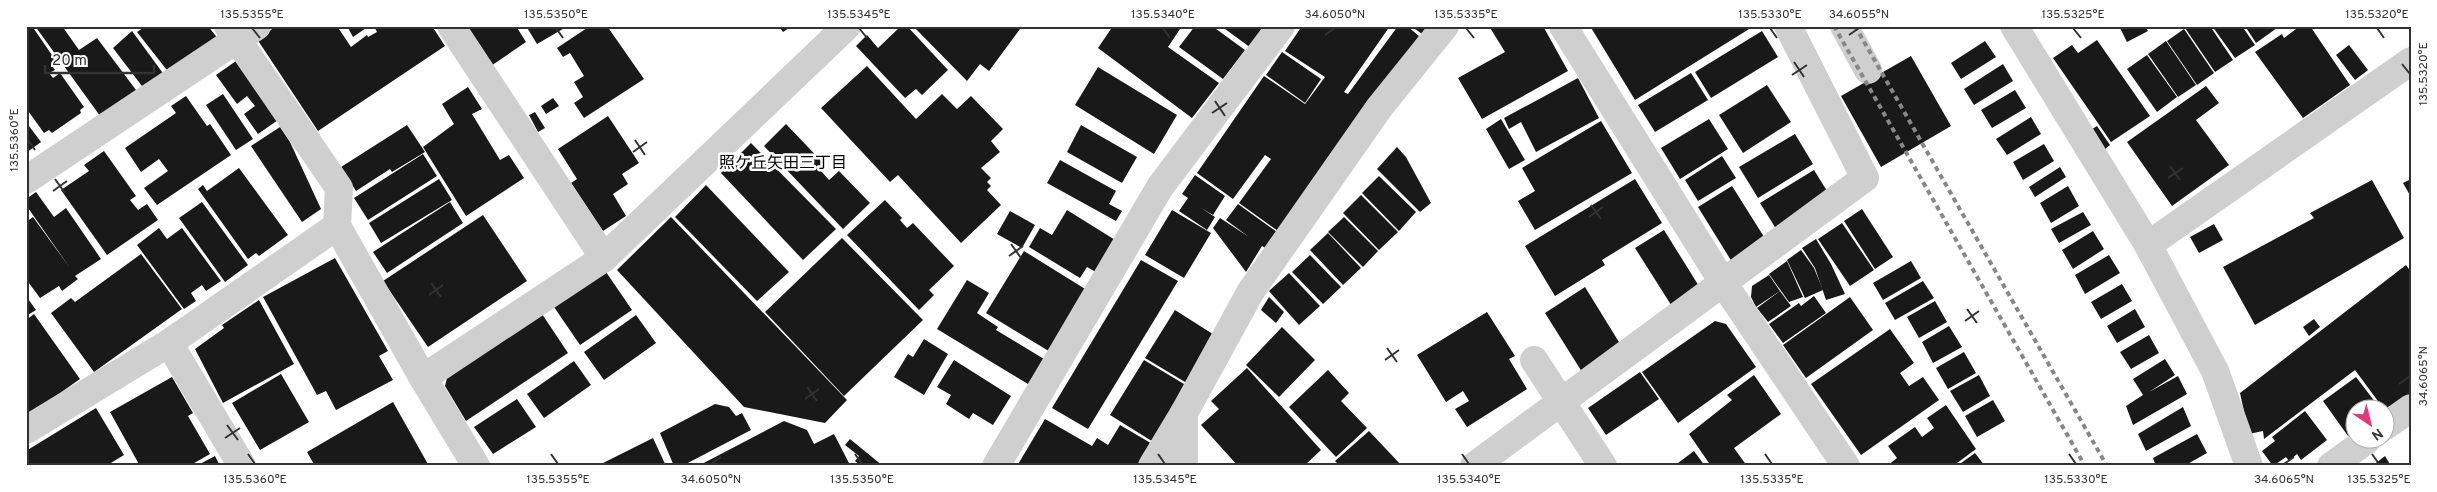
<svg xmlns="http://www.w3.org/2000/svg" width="2437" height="492" font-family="Overpass,'Noto Sans JP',sans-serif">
	<rect width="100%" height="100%" fill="#fff"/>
	<!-- building -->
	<g fill="#191919">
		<polygon points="26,26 32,26 56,61 51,64 55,70 49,73 53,78 60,73 84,107 80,110 81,113 52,133 49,130 44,133 26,108"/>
		<polygon points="35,26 62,26 79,50 97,38 139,94 103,120"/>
		<polygon points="146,26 208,26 219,40 170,74 137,32"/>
		<polygon points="277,26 337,26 351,47 367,35 368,37 377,32 375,28 377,26 432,26 445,46 318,131 257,39"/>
		<polygon points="347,26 369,26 353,37"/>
		<polygon points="461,26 516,26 526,42 488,68"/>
		<polygon points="526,26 568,26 537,44"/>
		<polygon points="590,26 607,26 644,79 584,118 574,103 583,97 574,82 584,76 570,53 563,57 557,48"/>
		<polygon points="779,26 792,26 783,32"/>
		<polygon points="901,26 907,26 948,70 922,95 916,89 905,98 856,46 867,35 878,48"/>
		<polygon points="913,26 1015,26 1020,29 989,71 980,64 967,81"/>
		<polygon points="1113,26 1182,26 1168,47 1219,83 1192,118 1098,48"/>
		<polygon points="1195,26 1212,26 1245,50 1223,79 1179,47"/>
		<polygon points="1221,26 1267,26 1251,48"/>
		<polygon points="1302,26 1390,26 1344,92 1348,94 1398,26 1407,26 1419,36 1278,231 1239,203 1271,159 1265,155 1233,199 1197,173 1264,76 1305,104 1325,77 1285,51"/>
		<polygon points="1411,26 1427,26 1422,34"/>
		<polygon points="1489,26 1543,26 1568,71 1482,119 1458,78 1505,52"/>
		<polygon points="1590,26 1754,26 1635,100"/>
		<polygon points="2119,26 2145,26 2148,31 2127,42"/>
		<polygon points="2187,26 2210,26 2233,60 2215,72 2185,28"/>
		<polygon points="2212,26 2242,26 2255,45 2235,58"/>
		<polygon points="2245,26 2275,26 2277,28 2256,43"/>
		<polygon points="2300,26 2310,26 2350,85 2303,118 2255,52 2282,34 2284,38"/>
		<polygon points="2184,29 2214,73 2197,85 2167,41"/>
		<polygon points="132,31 165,76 145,90 113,48"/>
		<polygon points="1762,31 1778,57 1711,98 1695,72"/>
		<polygon points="2097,40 2150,116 2111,142 2053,58 2072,45 2078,53"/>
		<polygon points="1985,41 1996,57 1961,79 1951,63"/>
		<polygon points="2166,41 2196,85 2178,97 2148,54"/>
		<polygon points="2349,45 2368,70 2355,80 2336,55"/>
		<polygon points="1282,52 1321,79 1305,103 1266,75"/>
		<polygon points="2147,55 2177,97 2157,112 2127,69"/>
		<polygon points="1911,56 1951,126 1881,167 1841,96"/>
		<polygon points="236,61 278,120 258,134 244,114 255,106 247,96 237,104 216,75"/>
		<polygon points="2003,64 2013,81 1974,105 1964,89"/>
		<polygon points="867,66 916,119 942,94 957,109 971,96 1003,129 991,141 1000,152 981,168 991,178 987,182 991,186 987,190 1001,205 961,243 898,175 890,182 821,108"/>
		<polygon points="1098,67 1177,115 1154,154 1075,105"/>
		<polygon points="1691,73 1708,100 1655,132 1638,105"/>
		<polygon points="1578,78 1599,118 1536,152 1521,122 1509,129 1504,118"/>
		<polygon points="1767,85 1791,122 1743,153 1719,115"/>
		<polygon points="2206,86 2219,103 2196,120 2229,165 2172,206 2127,142"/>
		<polygon points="468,87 482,109 472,114 500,160 509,155 524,178 466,216 423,147 454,124 442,104"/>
		<polygon points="2015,90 2026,108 1992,128 1981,110"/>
		<polygon points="223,94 253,139 236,150 206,105"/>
		<polygon points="186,96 207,126 210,124 231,155 157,205 144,188 168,171 159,159 141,172 125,148 176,113 171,106"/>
		<polygon points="553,98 559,106 546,114 541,106"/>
		<polygon points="535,112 545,128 538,132 529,115"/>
		<polygon points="608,116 639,163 622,174 628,184 613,194 626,216 603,231 571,183 577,179 558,149"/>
		<polygon points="2031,117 2041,134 2007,155 1996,139"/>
		<polygon points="1501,119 1525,160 1509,169 1486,129"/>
		<polygon points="1709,119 1728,149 1680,179 1661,148"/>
		<polygon points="1601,121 1632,173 1535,230 1518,201 1535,191 1522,168"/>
		<polygon points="26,122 41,142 26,153"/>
		<polygon points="786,124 826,166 821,171 829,180 839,171 870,203 843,229 764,146"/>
		<polygon points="407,125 425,152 392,172 390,169 356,191 341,167"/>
		<polygon points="1081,125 1137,157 1122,183 1067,152"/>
		<polygon points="2097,126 2110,145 2103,151 2089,131"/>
		<polygon points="280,127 290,142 321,209 302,222 251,146"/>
		<polygon points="1795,134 1813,164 1758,198 1739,167"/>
		<polygon points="751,143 836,229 803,260 721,173"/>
		<polygon points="2044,144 2054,161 2023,180 2013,162"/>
		<polygon points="1397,147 1406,157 1431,203 1420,212 1377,169"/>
		<polygon points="104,151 136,196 130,200 138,210 147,204 158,220 107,255 61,190 89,171 84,165"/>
		<polygon points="423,154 437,176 368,220 354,198"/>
		<polygon points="1722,156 1736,178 1698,201 1685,180"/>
		<polygon points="1060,160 1116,191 1109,204 1122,211 1116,221 1047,183"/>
		<polygon points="2060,167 2066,177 2035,197 2029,187"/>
		<polygon points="239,168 288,235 259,256 256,253 248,259 198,189 203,185 207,191"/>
		<polygon points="1814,170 1832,199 1778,232 1760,203"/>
		<polygon points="1195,175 1225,196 1213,215 1201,208 1215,217 1207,230 1179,211 1188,198 1182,194"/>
		<polygon points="1379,176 1416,212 1399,231 1362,193"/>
		<polygon points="439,179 452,200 381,243 369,223"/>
		<polygon points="1635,179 1662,223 1602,260 1605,265 1555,296 1525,246"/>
		<polygon points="2411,179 2411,197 2403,183"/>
		<polygon points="2372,180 2404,238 2255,325 2223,267 2314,218 2310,213"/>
		<polygon points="706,185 789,272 757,301 675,217"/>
		<polygon points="1732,186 1766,240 1732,262 1698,207"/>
		<polygon points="2068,186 2079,206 2051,223 2040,203"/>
		<polygon points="36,192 54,217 66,208 101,259 75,276 78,279 62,291 59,286 40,298 26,279 26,222 33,217 70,268 26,205 26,199"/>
		<polygon points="1361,195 1398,232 1379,250 1343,213"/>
		<polygon points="885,200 902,218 900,220 907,228 913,223 954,266 929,290 934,295 919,310 847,235"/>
		<polygon points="202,202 248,265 225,282 179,218"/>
		<polygon points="450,202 463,223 387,273 373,252"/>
		<polygon points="1238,204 1277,232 1265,248 1262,246 1246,272 1213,228 1220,218 1249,237 1226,220"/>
		<polygon points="1862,209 1893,257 1875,269 1844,221"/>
		<polygon points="1067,210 1120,243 1101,275 1087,267 1080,278 1029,247 1040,228 1052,235"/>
		<polygon points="1172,210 1211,233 1184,278 1145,255"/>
		<polygon points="1010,211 1035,225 1022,248 997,234"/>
		<polygon points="2083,212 2091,225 2059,243 2051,229"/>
		<polygon points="483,215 527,281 428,347 383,281"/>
		<polygon points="671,217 847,400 825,423 744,407 617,270"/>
		<polygon points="1344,217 1378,251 1363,267 1328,232"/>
		<polygon points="1842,223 1874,270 1850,286 1818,239"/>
		<polygon points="2214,224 2223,240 2199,253 2190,237"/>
		<polygon points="159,228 167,239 182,228 221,281 206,291 202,285 191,293 196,301 184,309 137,245"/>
		<polygon points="1664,230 1702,291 1673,308 1635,248"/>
		<polygon points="2093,231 2104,249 2073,269 2062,250"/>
		<polygon points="1328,233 1361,268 1343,285 1310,250"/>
		<polygon points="842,238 923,320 844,396 765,312"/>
		<polygon points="1816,239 1831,264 1845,294 1826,300 1815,268 1802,248"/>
		<polygon points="1801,250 1814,268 1823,290 1805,298 1787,260"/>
		<polygon points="1024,251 1090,292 1052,353 986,313"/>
		<polygon points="141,254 182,309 94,372 51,313 71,298 75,302"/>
		<polygon points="1310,255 1341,287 1323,304 1292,272"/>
		<polygon points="2109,255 2120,273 2085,294 2075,275"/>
		<polygon points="335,258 388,351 379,356 393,380 336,410 326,391 317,395 263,297"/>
		<polygon points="1141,260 1178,281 1088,429 1052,408"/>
		<polygon points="1787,261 1803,297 1789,302 1769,274"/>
		<polygon points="1911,261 1921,278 1883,300 1873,283"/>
		<polygon points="2406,265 2411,272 2411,394 2386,412 2355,370 2264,439 2263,431 2249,434 2240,393"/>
		<polygon points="606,272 632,310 580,345 554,307"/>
		<polygon points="1289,273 1320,306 1299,325 1269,291"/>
		<polygon points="1769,275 1780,291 1756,307 1751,297 1752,286"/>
		<polygon points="967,280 989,293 977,313 998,327 996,330 1044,359 1028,384 937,329"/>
		<polygon points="1923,281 1934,298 1895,320 1885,303"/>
		<polygon points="2122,284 2132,301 2101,319 2091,302"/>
		<polygon points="1585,287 1622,347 1582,372 1545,313"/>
		<polygon points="1780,291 1791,306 1768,322 1757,308"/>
		<polygon points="26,296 36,310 26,316"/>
		<polygon points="1814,296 1826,313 1783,343 1769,324 1799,303 1801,306"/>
		<polygon points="1269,297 1284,312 1276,323 1261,310"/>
		<polygon points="1850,297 1873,330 1806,378 1783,345"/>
		<polygon points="259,300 294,364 223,403 195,349 224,328 222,325"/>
		<polygon points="1935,301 1947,322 1919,338 1907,317"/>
		<polygon points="2135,309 2145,327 2117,343 2107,326"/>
		<polygon points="1175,310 1219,338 1190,385 1145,358"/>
		<polygon points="1487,312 1515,356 1509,359 1527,389 1467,427 1455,409 1469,401 1463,391 1446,402 1417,355"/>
		<polygon points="34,314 80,379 26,417 26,320"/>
		<polygon points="542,314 568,353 466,421 445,386 448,374"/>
		<polygon points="636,315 656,343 604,380 584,352"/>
		<polygon points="2314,319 2320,327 2309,336 2303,327"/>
		<polygon points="1715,321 1726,324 1756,367 1678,423 1642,372"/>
		<polygon points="1949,326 1962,347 1933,363 1922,342"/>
		<polygon points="1282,327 1315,360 1279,397 1246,365"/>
		<polygon points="1890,329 1914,363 1900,373 1909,386 1923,377 1939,400 1861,455 1811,384"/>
		<polygon points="2149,335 2159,353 2131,369 2120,352"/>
		<polygon points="924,339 948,354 924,395 894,377 908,354 913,357"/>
		<polygon points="1964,352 1976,373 1948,389 1936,368"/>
		<polygon points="2165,359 2175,375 2149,392 2178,376 2187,394 2133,425 2126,406 2143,395 2133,379"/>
		<polygon points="954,360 1011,396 993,425 973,413 969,419 946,404 951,395 937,387"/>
		<polygon points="1144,360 1189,387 1155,443 1110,415"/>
		<polygon points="574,361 591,385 544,418 527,394"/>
		<polygon points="1247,368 1321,450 1304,466 1238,466 1201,425 1219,409 1211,401"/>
		<polygon points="1328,370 1349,393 1341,401 1367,428 1336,457 1289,407"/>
		<polygon points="1640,372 1659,399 1606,435 1588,408"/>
		<polygon points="281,374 309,422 260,450 232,403"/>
		<polygon points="1754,375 1781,414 1734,448 1747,466 1711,466 1689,434 1732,400 1727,395"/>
		<polygon points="1979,375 1990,396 1963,412 1950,391"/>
		<polygon points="172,377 193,413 188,416 210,454 189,466 140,466 110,412"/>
		<polygon points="2356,377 2379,407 2376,410 2354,410 2354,431 2348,436 2323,401"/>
		<polygon points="517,399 536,427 493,454 474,427"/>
		<polygon points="1993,400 2005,421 1977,437 1965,416"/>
		<polygon points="393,402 429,466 315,466 307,452"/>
		<polygon points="715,404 729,407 736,416 742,413 751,430 682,466 674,466 660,433"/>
		<polygon points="1946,405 1976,449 1953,466 1887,466 1897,458 1888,446 1915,427 1922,437 1934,428 1927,418"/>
		<polygon points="2183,407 2191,426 2146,451 2138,434"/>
		<polygon points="96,408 124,455 106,466 26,466 26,451"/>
		<polygon points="2305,411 2327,440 2301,460 2297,454 2289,461 2286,457 2273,466 2262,451 2275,441 2272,437"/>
		<polygon points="1045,419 1092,446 1097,438 1108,445 1120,425 1154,445 1141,466 1017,466"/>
		<polygon points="784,421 807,430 814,444 834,434 850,465 698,466"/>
		<polygon points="1369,431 1402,466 1340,466 1335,461"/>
		<polygon points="2197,434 2207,453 2184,466 2156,466 2153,458"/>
		<polygon points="653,438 666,466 597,466"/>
		<polygon points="850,439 883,466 861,466 855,461 859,456 845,445"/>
		<polygon points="1694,451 1705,466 1674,466"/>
		<polygon points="1975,453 1985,466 1957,466"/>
		<polygon points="215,456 220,466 196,466"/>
		<polygon points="2385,456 2391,466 2372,466"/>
	</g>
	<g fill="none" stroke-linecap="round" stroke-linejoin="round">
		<!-- pedestrian -->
		<polyline stroke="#cfcfcf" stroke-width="28" points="1844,26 1868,70"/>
		<!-- minor -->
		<g stroke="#cfcfcf" stroke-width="28">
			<polyline points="228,26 339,188 337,226 423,378 476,466"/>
			<polyline points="451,26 604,258"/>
			<polyline points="1563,26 1724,284 1846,466"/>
			<polyline points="2014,26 2148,245 2215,371 2249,466"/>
			<polyline points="26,180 257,26"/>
			<polyline points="2148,245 2411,61"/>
			<polyline points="169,343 242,466"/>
			<polyline points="1534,360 1603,466"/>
			<polyline points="423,378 604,258 847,26"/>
			<polyline points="2384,427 2411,408"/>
			<polyline points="26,430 169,343 337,226"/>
			<polyline points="996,466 1160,187 1281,26"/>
			<polyline points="1152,466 1184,413 1251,291 1379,108 1445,26"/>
			<polyline points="1184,466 1184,413"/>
			<polyline points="1474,466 1865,178 1788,26"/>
			<polyline points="2331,466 2367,440"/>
		</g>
		<!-- rail -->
		<g stroke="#878787" stroke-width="4" stroke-dasharray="5 4" stroke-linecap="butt">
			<polyline points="1834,26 2085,466"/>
			<polyline points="1855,26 2107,466"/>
		</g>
	</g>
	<!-- ticks -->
	<path fill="none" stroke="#323232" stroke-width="2" d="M252,28l8,10M556,28l7,10M859,28l8,10M1163,28l7,10M1466,28l8,10M1770,28l7,10M2073,28l8,10M2377,28l7,10M1325,35l10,-7M1849,35l10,-7M1794,62l10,15M2402,64l8,10M1792,75l15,-10M1215,101l10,15M1212,113l15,-10M28,140l7,10M635,140l10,15M633,152l14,-10M2170,166l10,14M2168,178l15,-10M55,179l10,14M53,191l14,-10M1591,205l10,14M1589,217l14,-10M1011,244l10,14M1009,256l14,-10M431,283l10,14M429,295l14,-10M1967,309l10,14M1965,321l14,-10M1387,348l10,14M1385,360l14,-10M2399,384l11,-8M807,387l10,14M805,399l14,-10M227,425l11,15M225,438l15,-10M248,454l7,10M551,454l7,10M855,454l7,10M1158,454l7,10M1462,454l7,10M1765,454l7,10M2069,454l7,10M2372,454l7,10M711,464l10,-7M2284,464l10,-7"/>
	<g text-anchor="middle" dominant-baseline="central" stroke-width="5" stroke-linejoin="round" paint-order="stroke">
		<!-- neighbourhood labels -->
		<g font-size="16" fill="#000" stroke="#fff">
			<text x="783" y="164">照ケ丘矢田三丁目</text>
		</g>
	</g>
	<!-- border -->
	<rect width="2437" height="492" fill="none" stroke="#ffffff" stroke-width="55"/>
	<!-- north arrow -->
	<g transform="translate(2370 424) rotate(145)"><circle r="24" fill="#ffffff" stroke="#adadad"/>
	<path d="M0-4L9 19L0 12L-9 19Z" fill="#e6377c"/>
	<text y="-8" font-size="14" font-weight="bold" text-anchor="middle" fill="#323232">N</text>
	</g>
	<!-- scale -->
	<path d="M45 65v8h109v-8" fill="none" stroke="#323232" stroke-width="2.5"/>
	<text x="52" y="65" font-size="15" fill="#323232" stroke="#ffffff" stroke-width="4" paint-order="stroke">20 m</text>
	<rect x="28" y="28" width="2382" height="436" fill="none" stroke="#323232" stroke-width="2"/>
	<g font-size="12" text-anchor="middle" fill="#323232">
		<text x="252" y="18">135.5355°E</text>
		<text x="556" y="18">135.5350°E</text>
		<text x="859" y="18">135.5345°E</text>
		<text x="1163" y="18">135.5340°E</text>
		<text x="1335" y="18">34.6050°N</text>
		<text x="1466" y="18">135.5335°E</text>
		<text x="1770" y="18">135.5330°E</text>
		<text x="1859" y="18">34.6055°N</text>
		<text x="2073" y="18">135.5325°E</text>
		<text x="2377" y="18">135.5320°E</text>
		<text transform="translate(2423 74) rotate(-90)" y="4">135.5320°E</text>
		<text transform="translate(14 140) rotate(-90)" y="4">135.5360°E</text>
		<text transform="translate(2423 376) rotate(-90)" y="4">34.6065°N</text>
		<text x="255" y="483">135.5360°E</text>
		<text x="558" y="483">135.5355°E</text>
		<text x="711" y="483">34.6050°N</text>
		<text x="862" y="483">135.5350°E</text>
		<text x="1165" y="483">135.5345°E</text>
		<text x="1469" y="483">135.5340°E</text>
		<text x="1772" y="483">135.5335°E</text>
		<text x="2076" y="483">135.5330°E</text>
		<text x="2284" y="483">34.6065°N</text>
		<text x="2379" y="483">135.5325°E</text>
	</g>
</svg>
